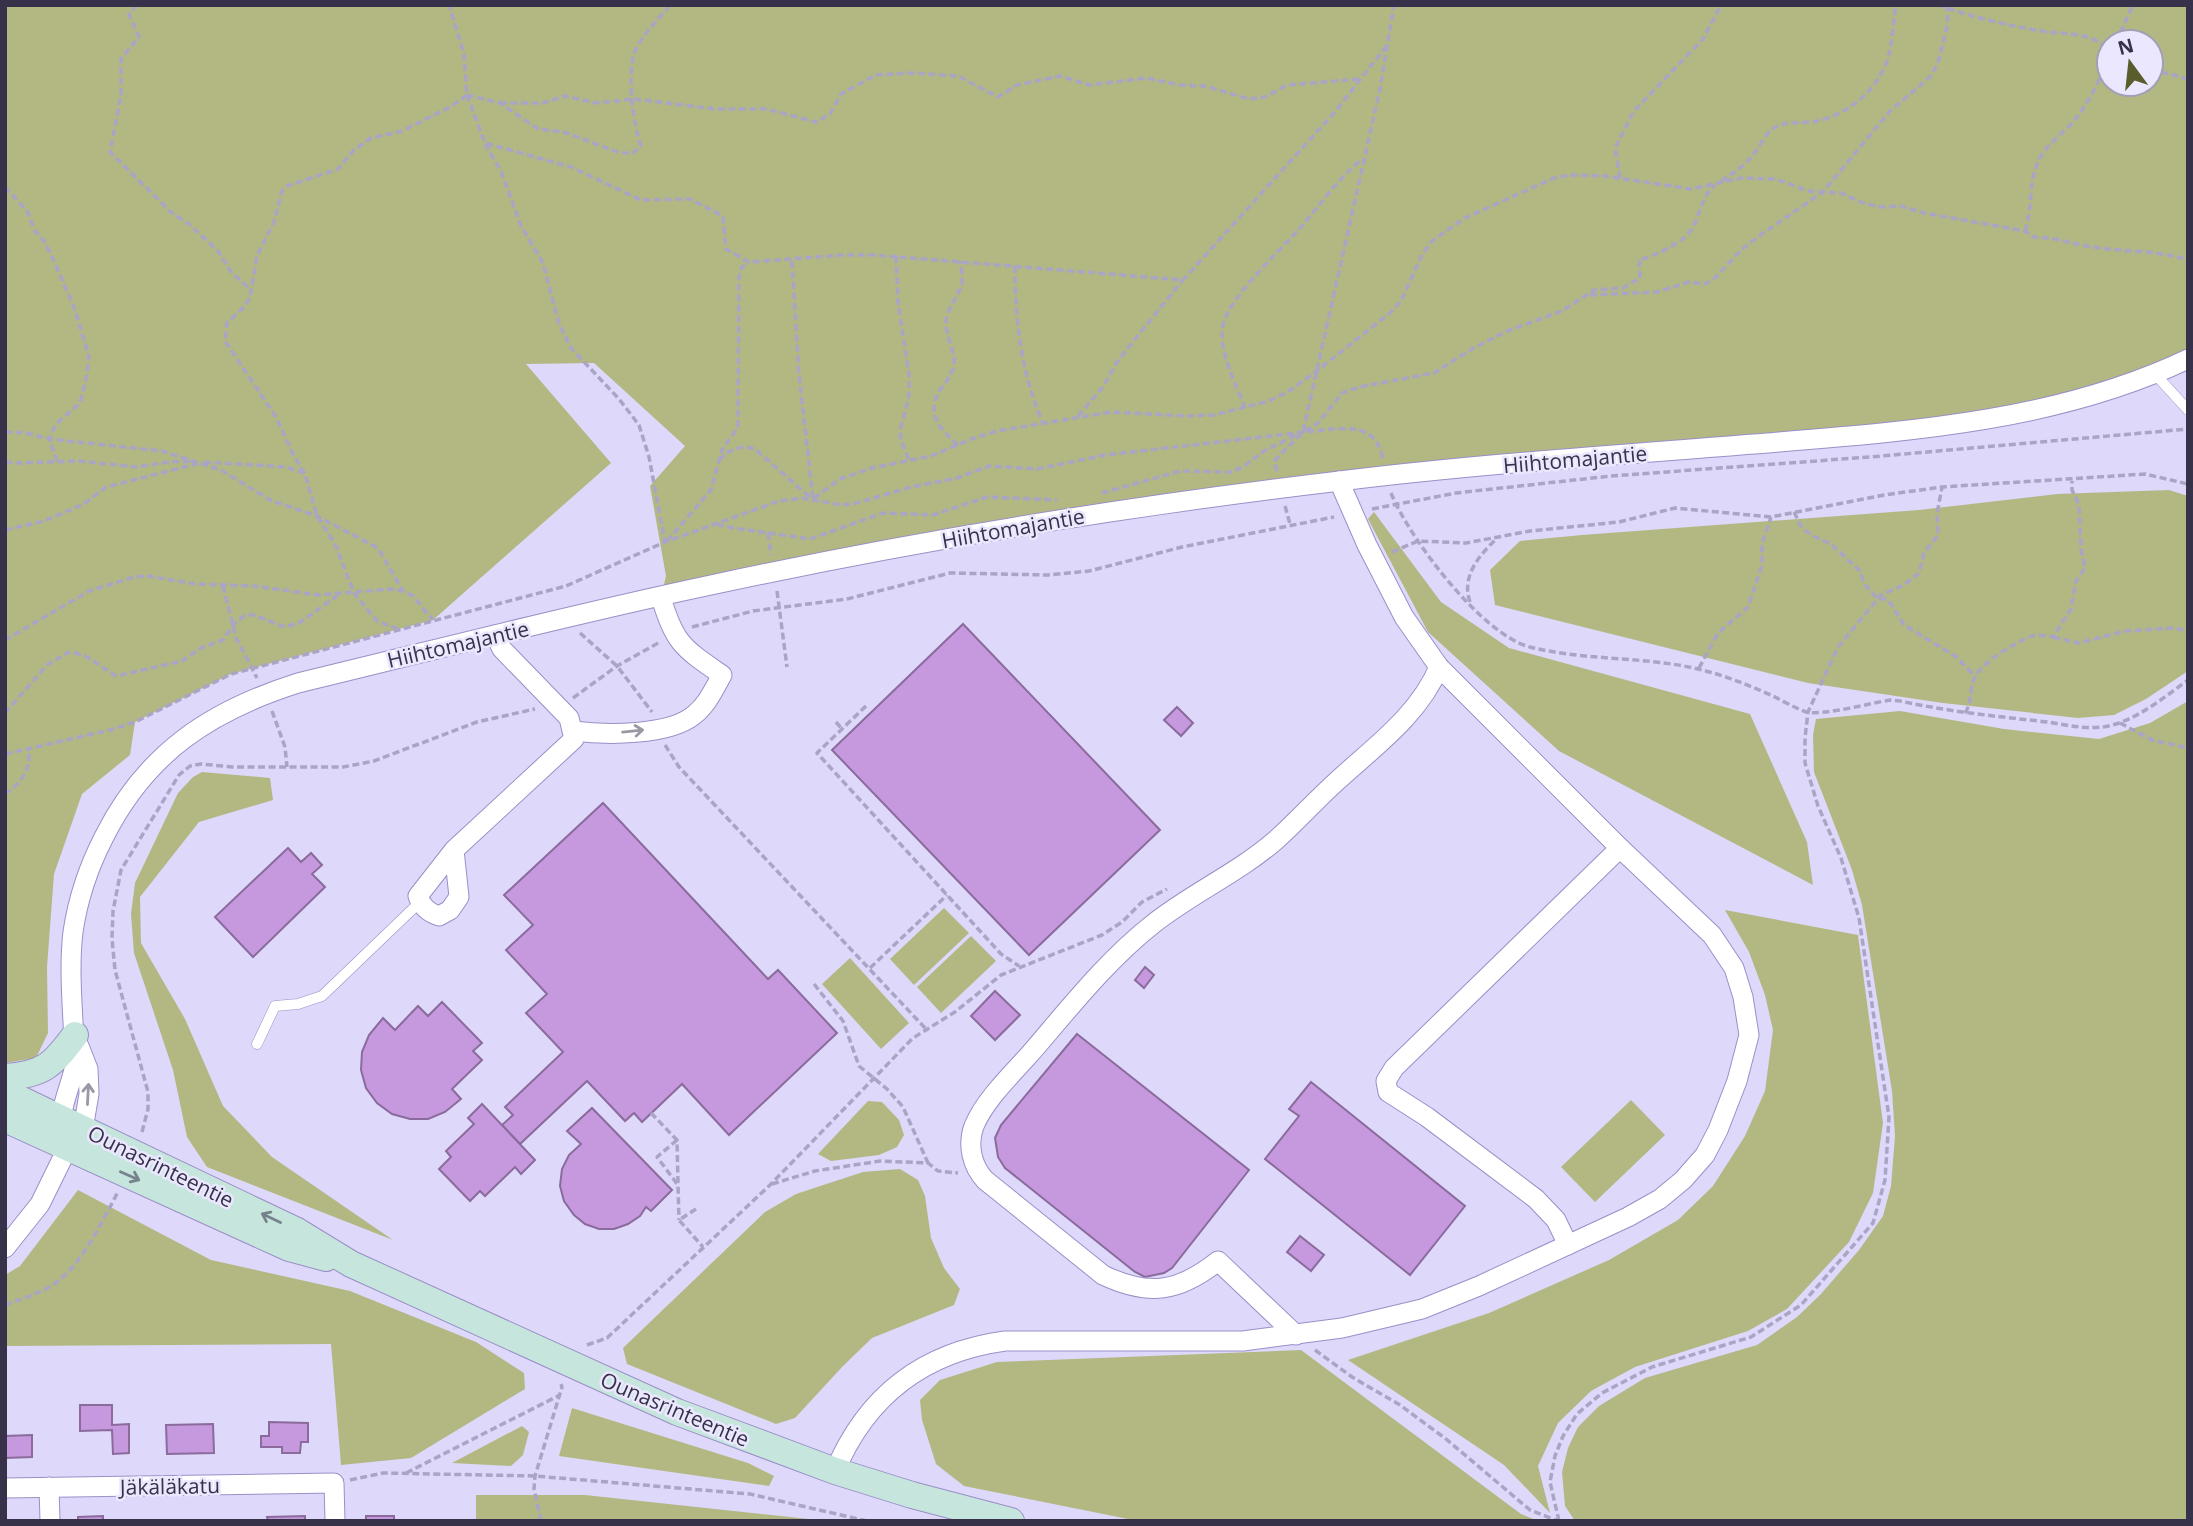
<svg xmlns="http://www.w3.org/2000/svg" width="2193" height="1526" font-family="'Open Sans',sans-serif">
	<rect width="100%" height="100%" fill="#ded8fb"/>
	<!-- green -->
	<g fill="#b3b883" fill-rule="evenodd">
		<path d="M5,5h2183v354l-136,48 -770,81 -621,109 5,-21 -16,-90 35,-40 -91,-83 -68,1 85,99 -178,157 -202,54 -96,48 -5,33 -48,39 -28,80 -7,93 1,66 -12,25 -31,5zM2109,42h42v42h-42z"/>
		<polygon points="2169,490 2188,496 2188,671 2146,699 2114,715 2078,718 1943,703 1808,683 1495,605 1490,570 1520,541 1582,535 1919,510 2057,494"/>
		<polygon points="1374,512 1441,602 1509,648 1750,714 1807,842 1813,885 1559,751 1428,632 1368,519"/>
		<polygon points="2188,701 2188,1521 1575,1521 1565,1506 1562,1472 1568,1448 1578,1427 1599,1406 1645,1378 1757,1345 1797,1317 1821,1294 1859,1250 1883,1216 1891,1186 1895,1136 1892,1091 1862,905 1852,870 1814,772 1813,735 1816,719 1900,711 2004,729 2099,739 2150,723"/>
		<polygon points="202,772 270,778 273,800 199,822 140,897 141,943 185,1019 223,1106 272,1157 393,1240 207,1167 187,1137 173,1070 134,953 131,914 135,883 178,793 193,777"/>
		<polygon points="944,908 969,933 914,985 890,959"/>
		<polygon points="1725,910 1858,935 1883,1123 1873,1193 1849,1242 1787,1309 1748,1331 1635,1367 1591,1391 1558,1423 1538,1466 1550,1513 1504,1465 1348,1360 1489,1313 1609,1260 1678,1220 1713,1186 1745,1136 1765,1091 1773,1030 1765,995 1749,952"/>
		<polygon points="971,936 996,961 941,1013 917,987"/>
		<polygon points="850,958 909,1023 881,1049 822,984"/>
		<polygon points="1631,1100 1665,1135 1595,1202 1561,1167"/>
		<polygon points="868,1101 882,1102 899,1120 904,1135 897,1147 879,1155 831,1161 818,1154"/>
		<polygon points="900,1169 918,1180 925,1196 931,1238 944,1268 960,1289 954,1305 872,1338 843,1366 795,1418 776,1424 627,1364 623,1348 765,1212 796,1194 863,1172"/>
		<polygon points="78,1190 211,1260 350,1291 476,1342 524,1373 525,1389 411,1458 341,1465 331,1344 5,1346 5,1275 20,1266"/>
		<polygon points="1301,1350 1521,1514 1538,1521 1138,1521 964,1486 936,1464 922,1420 920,1400 940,1380 997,1362"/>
		<polygon points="572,1408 748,1463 774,1476 769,1486 559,1456"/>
		<polygon points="522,1426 529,1432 523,1455 511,1466 452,1463"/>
		<polygon points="476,1495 585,1495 827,1521 476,1521"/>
	</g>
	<!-- building -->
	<g fill="#c699df" stroke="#8a6b9c" stroke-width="2">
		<polygon points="963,624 1160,830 1029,955 832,750"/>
		<polygon points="1177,707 1193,723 1181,736 1164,720"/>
		<polygon points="603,803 768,979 778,970 837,1033 729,1135 682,1084 642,1122 634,1113 625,1121 587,1081 520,1144 502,1125 513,1115 505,1107 563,1052 526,1013 547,994 506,950 533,925 504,895"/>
		<polygon points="288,848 301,862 311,853 322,865 312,874 325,887 253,957 215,917"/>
		<polygon points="1145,967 1154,975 1144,988 1135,980"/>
		<polygon points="995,991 1020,1015 995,1040 971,1016"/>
		<polygon points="442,1002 482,1043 473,1051 482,1060 452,1089 461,1099 445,1112 428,1119 410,1119 392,1114 377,1103 366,1088 361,1070 362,1052 369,1035 383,1018 395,1030 418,1006 428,1016"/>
		<polygon points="1077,1034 1249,1170 1172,1268 1164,1273 1145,1277 1135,1272 1005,1168 998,1157 995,1138 1001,1125"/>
		<polygon points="1311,1082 1465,1206 1410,1275 1265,1159 1299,1116 1289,1109"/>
		<polygon points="482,1104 535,1160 521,1174 515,1167 485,1196 480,1191 470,1201 439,1169 451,1157 446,1151 474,1124 468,1118"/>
		<polygon points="592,1108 672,1190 651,1211 646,1207 640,1216 628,1224 614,1229 599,1229 585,1224 574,1215 564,1201 560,1186 562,1169 569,1155 581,1144 567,1131"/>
		<polygon points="1300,1236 1324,1255 1311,1271 1287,1252"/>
		<polygon points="80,1405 112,1405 112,1425 129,1424 129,1453 113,1454 112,1430 80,1431"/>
		<polygon points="269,1422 308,1423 308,1442 301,1442 300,1453 282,1453 282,1447 261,1447 261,1436 269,1436"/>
		<polygon points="213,1424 214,1453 167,1454 166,1425"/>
		<polygon points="32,1435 32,1457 5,1458 5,1436"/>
		<polygon points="103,1516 103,1521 78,1521 78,1517"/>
		<polygon points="305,1516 305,1521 268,1521 267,1517"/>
		<rect x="366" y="1516" width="28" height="5"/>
	</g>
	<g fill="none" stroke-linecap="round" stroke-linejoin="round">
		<defs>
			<g id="lane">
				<polyline points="2155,374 2188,410"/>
				<polyline points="257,1044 275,1006 298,1004 322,996 420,902"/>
			</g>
			<g id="street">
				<path d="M573,731c32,4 96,5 121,-16 13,-10 20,-26 28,-40 -39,-27 -48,-32 -61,-78"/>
				<path d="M454,850l5,47 -9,13 -11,6c-10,-3 -18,-10 -21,-20l36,-46 120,-111 -5,-21 -67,-69 -7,-14"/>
				<path d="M63,1130c-5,-21 8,-43 12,-65 -1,-42 -7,-92 -2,-133 5,-34 15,-64 31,-95 42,-84 106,-126 194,-154 137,-33 275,-69 413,-98 208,-45 418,-79 629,-104 138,-17 276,-26 414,-37 147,-12 299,-21 434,-85"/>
				<polyline points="1568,1245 1556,1220 1536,1199 1427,1117 1388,1092 1386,1081 1394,1068 1620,848"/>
				<polyline points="5,1248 40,1204 67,1149 83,1129 89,1094 88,1069 79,1046"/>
				<path d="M1296,1335l-78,-74c-39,31 -69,36 -115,14l-118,-95c-13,-14 -18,-35 -11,-54 11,-26 36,-50 55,-71 39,-45 77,-94 124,-131 39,-31 85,-51 123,-84 21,-19 40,-40 61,-59 37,-34 82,-66 102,-114"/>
				<path d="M835,1471c32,-76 89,-119 170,-130h238l99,-13 80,-19 57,-23 149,-69 32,-18 23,-19 22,-25 13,-25 19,-49 12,-46 -6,-38 -9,-29 -22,-33 -92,-87 -181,-181 -35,-50 -37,-72 -28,-64"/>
				<polyline points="49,1487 50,1521"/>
				<polyline points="5,1488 334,1483 335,1521"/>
			</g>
			<g id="secondary">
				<path d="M5,1077c38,-2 48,-12 70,-42"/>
				<polyline points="5,1092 297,1231 351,1264 677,1412 835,1471 912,1495 1011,1521"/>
				<polyline points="5,1119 289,1248 326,1258"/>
			</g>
		</defs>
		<!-- lane casing -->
		<use href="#lane" stroke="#9a8fc7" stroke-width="11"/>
		<!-- street casing -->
		<use href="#street" stroke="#9a8fc7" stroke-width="21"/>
		<!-- secondary casing -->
		<use href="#secondary" stroke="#9a8fc7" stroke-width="28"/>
		<!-- path -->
		<g stroke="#aaa5c4" stroke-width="3.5" stroke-dasharray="7 3.5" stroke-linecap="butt">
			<polyline points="137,5 129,14 139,37 121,59 121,95 110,152 172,213 189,224 218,251 232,273 251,290"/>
			<path d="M1938,5c33,12 69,20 103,26 25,4 47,0 68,18"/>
			<polyline points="2116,42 2133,5"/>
			<polyline points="2151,69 2188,79"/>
			<polyline points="467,95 485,143 571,167 641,200 690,199 723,216 726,249 749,262 843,255 874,255 1183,280 1334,113 1388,44"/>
			<path d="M467,95l33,8 38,26 26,3 56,21h13l8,-7c-8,-21 -15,-77 -5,-97 8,-16 23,-30 34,-44"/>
			<polyline points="500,103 543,103 565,96 596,103 634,99 715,109 766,109 816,122 830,114 841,94 876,75 912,73 958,76 998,97 1017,85 1060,76 1089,85 1147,78 1179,85 1205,86 1249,99 1265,97 1287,85 1360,79"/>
			<polyline points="485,144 501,171 521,226 543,263 559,324 571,348 619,399 639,425 649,457 665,542"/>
			<polyline points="1620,178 1615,148 1634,111 1703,39 1721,5"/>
			<path d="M1721,181c11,-7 22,-14 30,-24 8,-8 14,-24 23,-29 12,-8 30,-4 43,-7 33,-7 64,-34 72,-67 4,-16 4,-33 7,-49"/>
			<polyline points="5,187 27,211 35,231 44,241 54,261 74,307 89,356 87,375 80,403 56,424 49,439 58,463"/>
			<path d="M2025,231c8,-24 3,-54 16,-75 8,-13 20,-21 30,-32 17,-18 28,-44 38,-66"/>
			<polyline points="896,256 898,302 909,374 909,396 900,431 901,441 909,460"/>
			<polyline points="792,261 799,375 813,499"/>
			<path d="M1015,266c0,54 6,107 28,157"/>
			<polyline points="1590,295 1657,292 1689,282 1705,284 1716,277 1741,250 1759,236 1823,192 1890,111 1930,77 1938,63 1947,27 1948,5"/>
			<path d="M1245,408c-9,-24 -27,-57 -22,-83 7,-29 56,-73 77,-97 20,-23 37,-48 61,-68"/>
			<polyline points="1078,416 1103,387 1117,362 1135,339 1183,280"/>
			<path d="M1305,431l13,-8 24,-30 17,-6 75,-14 38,-24 35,-18 55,-20 32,-21 29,-2 17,-10 -1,-18c15,-4 39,-15 49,-26 13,-15 11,-36 27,-49"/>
			<polyline points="5,432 27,433 49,439 162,451 221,470 270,500 317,516 378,548 403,591 413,596 433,620"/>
			<path d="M958,445c-18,-16 -33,-31 -18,-55 6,-8 11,-14 14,-24 2,-14 -8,-28 -8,-43 0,-15 13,-26 16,-40 1,-7 -1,-15 -2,-22"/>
			<path d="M719,460c10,-10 23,-16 36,-11l56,49"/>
			<polyline points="5,462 20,463 79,461 136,467 169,462 193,461"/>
			<polyline points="204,462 286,467 303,473"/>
			<polyline points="1277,471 1274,461 1303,432 1380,89 1394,5"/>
			<polyline points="1102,493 1180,471 1231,472 1243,467 1264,451 1298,434"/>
			<path d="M1391,493c18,45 91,142 139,154 55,14 113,9 168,22 26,6 50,16 75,27 10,5 22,12 33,16 17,4 65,-9 84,-12l10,1c46,10 92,15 139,20 28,3 52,12 80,2 25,-9 47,-27 69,-43"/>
			<path d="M814,498l26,-19 32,-11 59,-12 43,-18 23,-7 114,-19 76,4 27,-1 55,-14 20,-10 29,-21 72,-57 11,-12 21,-46 10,-14 33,-23 89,-40 16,-3 35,1 86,13 50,-11 35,1 32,12 33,2 22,10 18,4 19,-1 24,7 101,18 8,6c21,0 40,7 60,10 31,5 64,3 95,13"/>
			<polyline points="1285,506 1290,524"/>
			<polyline points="1372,509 1456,493 1611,476 1870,457 2188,429"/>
			<polyline points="1794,512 1802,528 1813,536 1831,544 1860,571 1865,585 1878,599 1886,599 1891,604 1904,625 1955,656 1975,676"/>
			<polyline points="717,524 727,527 810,539 883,513 933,515 987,497 1057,500"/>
			<polyline points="5,530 44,521 84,504 106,487 200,463"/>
			<polyline points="768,533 771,555"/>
			<polyline points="667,541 711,490 722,450 738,427 739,276 742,267 749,262"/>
			<polyline points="1392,552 1418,541 1466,543 1530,531 1619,522 1675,508 1771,517 1884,495 1942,487 2145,474 2188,484"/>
			<polyline points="223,586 236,638 257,678"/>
			<polyline points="777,591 787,667"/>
			<path d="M1470,602c-9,-26 9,-46 26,-63"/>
			<polyline points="692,627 753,611 847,599 950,573 1048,575 1089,571 1182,547 1334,517"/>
			<polyline points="398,629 377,621 354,593 335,544 317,516 305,474 293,454 276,417 225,341 227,323 245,306 250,297 257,256 274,222 282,191 287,186 338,169 354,150 371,138 402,131 452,106 467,95 464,54 449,5"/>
			<polyline points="580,633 617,666 652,712"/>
			<polyline points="2053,637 2079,643 2125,631 2174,628 2188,631"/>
			<polyline points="5,640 89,591 134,577 148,576 195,584 254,586 318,595 390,589 402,591"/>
			<polyline points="1699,668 1718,633 1748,607 1762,565 1762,544 1771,517"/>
			<polyline points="573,698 617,666 660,642"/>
			<polyline points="866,706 817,753 1001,954 1019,966"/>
			<polyline points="272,711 285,747 287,767"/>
			<polyline points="5,713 47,665 69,652 84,655 116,676 182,661 201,648 223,640 233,625 245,615 254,615 285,627 299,623 337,596"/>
			<path d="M1965,713c7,-10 4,-24 10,-36 8,-16 40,-34 57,-41 6,-2 15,0 21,1l18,-28 5,-28 9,-13 -4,-19 -2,-44 -7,-15v-9"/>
			<polyline points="836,722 842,729"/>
			<polyline points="2120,723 2152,740 2188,748"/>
			<polyline points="665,745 679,767 926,1029"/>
			<path d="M5,754l105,-24 25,-8 96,-48 335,-88 99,-44 114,-41 23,-3 39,7 12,-1 58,-17 46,-9 32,-12 48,3 68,-14 227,-26c27,-1 43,-1 51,29"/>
			<path d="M5,794c18,-13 25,-23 24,-45"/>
			<polyline points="870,968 947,895"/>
			<polyline points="814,984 843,1021 859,1066 887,1089 903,1107 928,1163"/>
			<polyline points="651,1113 677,1140 678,1183"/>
			<polyline points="142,1132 148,1109 148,1092 115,970 112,939 113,911 121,870 179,775 190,766 201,764 233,767 343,767 374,761 477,722 535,709"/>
			<polyline points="677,1140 657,1157 678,1185 679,1220"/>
			<polyline points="772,1184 815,1171 880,1161 928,1163 938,1171 958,1173"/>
			<polyline points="696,1209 679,1220 703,1247"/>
			<path d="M5,1305c14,-5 28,-10 41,-16 33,-17 55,-66 72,-97"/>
			<polyline points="587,1345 607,1338 770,1185 913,1038 955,1012 1001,975 1102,935 1122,922 1142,902 1167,889"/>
			<polyline points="1315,1350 1352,1377 1400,1405 1446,1439 1530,1510 1558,1521"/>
			<polyline points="406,1473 560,1395"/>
			<polyline points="350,1480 383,1473 535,1476 750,1494 867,1521"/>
			<polyline points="541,1521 534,1489 535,1476 562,1387 561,1384"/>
			<polyline points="1559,1521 1550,1482 1555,1456 1563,1436 1577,1414 1602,1393 1652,1367 1751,1337 1801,1305 1873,1223 1885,1180 1889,1117 1859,918 1841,858 1818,806 1805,763 1805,738 1808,712 1838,647 1881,595 1904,585 1919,573 1924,553 1938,535 1937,514 1942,487"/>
		</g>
		<!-- lane -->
		<use href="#lane" stroke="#fff" stroke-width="10"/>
		<!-- street -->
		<use href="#street" stroke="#fff" stroke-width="19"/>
		<!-- secondary -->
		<use href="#secondary" stroke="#c5e5dd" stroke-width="26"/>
	</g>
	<!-- one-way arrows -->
	<defs><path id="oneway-shaft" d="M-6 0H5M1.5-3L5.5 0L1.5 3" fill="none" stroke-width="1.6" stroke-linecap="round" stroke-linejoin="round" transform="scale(1.75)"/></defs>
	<g stroke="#9b98a4">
		<use href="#oneway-shaft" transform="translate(633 731) rotate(-6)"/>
		<use href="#oneway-shaft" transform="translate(88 1094) rotate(-87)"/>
	</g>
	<g stroke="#77838c">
		<use href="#oneway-shaft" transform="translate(130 1176) rotate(24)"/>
		<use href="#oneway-shaft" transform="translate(271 1218) rotate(-155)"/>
	</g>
	<g text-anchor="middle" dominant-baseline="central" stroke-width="5" stroke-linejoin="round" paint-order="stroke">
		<!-- street labels -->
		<g font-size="21" fill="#373249" stroke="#eae7ff">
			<text transform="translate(1575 459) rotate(-5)">Hiihtomajantie</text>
			<text transform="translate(1013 528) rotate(-10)">Hiihtomajantie</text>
			<text transform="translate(458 644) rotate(-13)">Hiihtomajantie</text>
			<text transform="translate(161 1166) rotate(26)">Ounasrinteentie</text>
			<text transform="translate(675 1409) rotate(23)">Ounasrinteentie</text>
			<text transform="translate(170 1486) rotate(-1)">Jäkäläkatu</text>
		</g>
	</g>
	<!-- border -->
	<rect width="2193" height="1526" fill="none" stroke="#373249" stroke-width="14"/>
	<!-- north arrow -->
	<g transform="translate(2130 63) rotate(345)"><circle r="33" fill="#eae7ff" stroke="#a29fb6" stroke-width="2"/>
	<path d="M0-5L12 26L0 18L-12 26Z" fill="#595d2b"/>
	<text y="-10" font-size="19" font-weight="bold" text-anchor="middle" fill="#373249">N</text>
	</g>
</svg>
